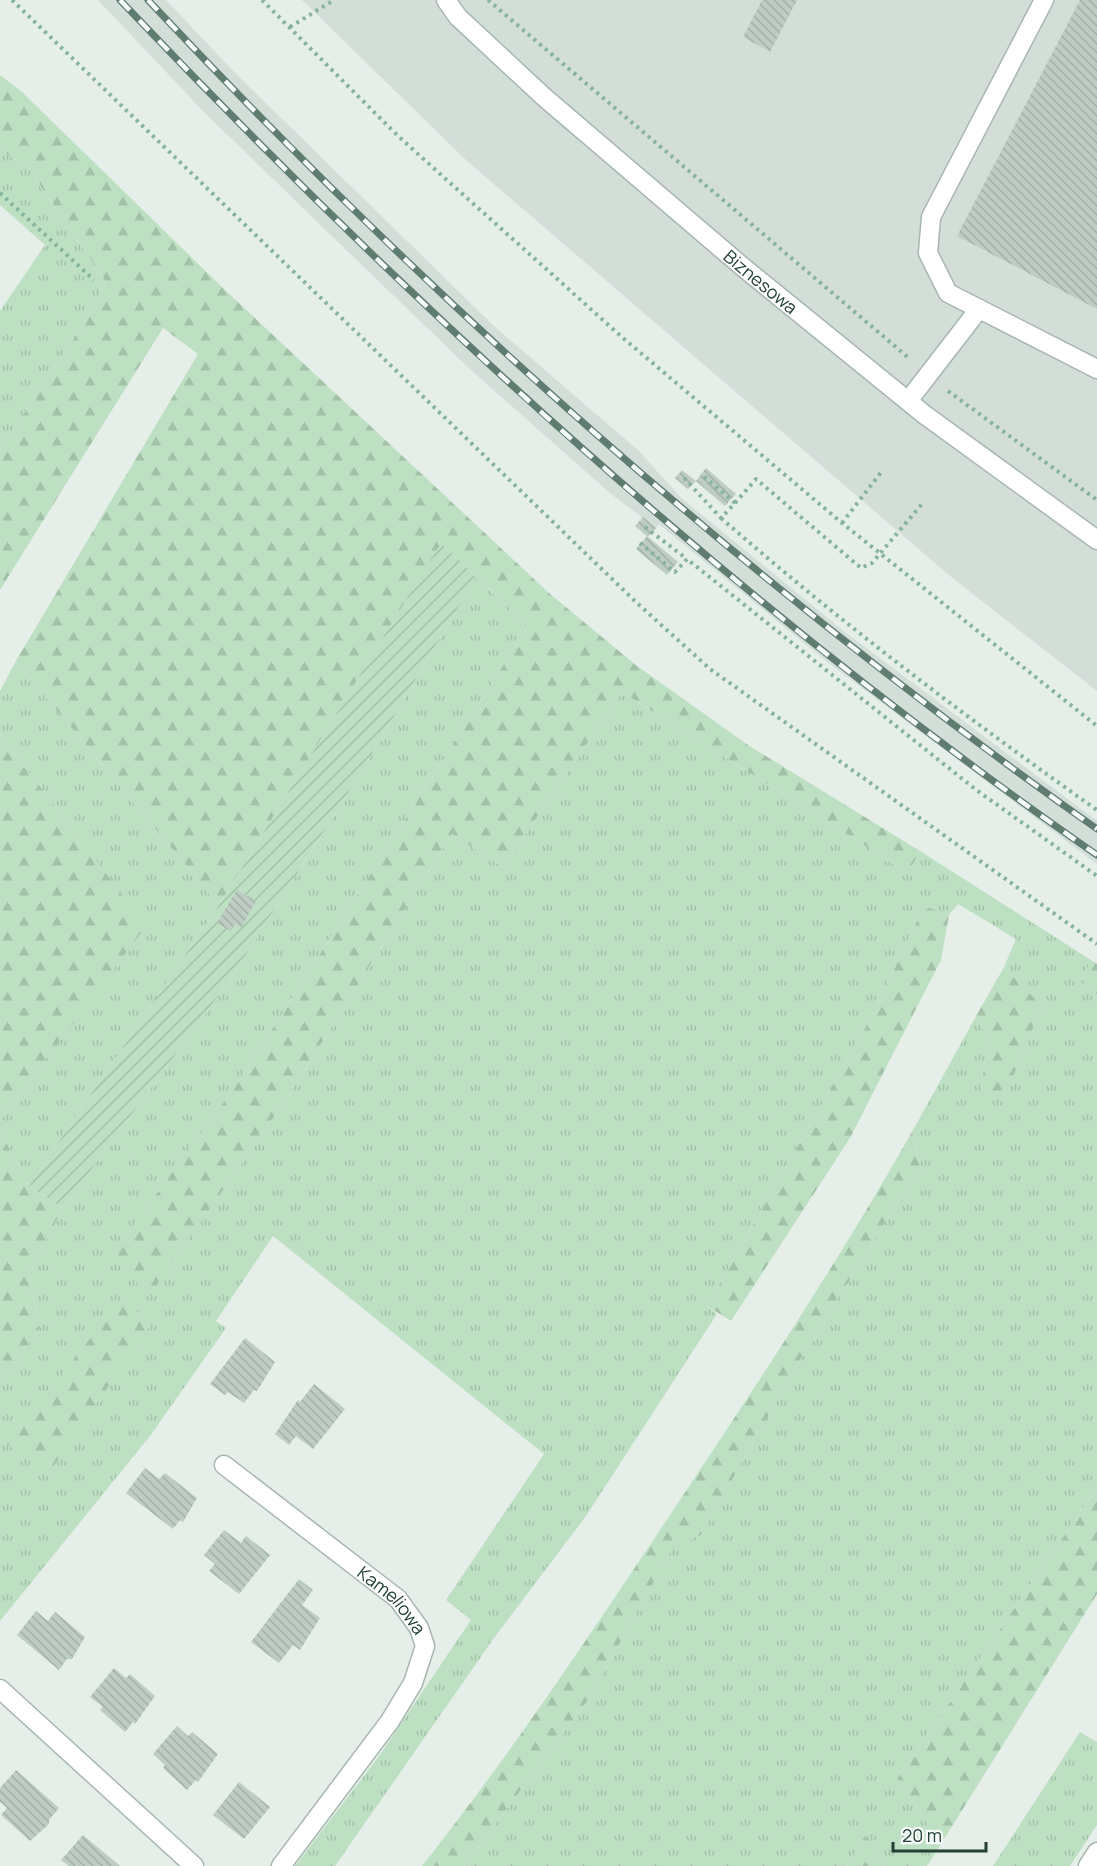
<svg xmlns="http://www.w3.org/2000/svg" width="1097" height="1866" font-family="Manrope,sans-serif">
	<defs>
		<pattern id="grass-tufts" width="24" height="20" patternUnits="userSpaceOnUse" patternTransform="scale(1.5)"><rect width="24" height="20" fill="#bde0c2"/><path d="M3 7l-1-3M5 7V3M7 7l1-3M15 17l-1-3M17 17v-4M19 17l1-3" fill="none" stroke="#a2c1a7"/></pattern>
		<pattern id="forest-firs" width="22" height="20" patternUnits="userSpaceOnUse" patternTransform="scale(1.5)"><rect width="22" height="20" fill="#bde0c2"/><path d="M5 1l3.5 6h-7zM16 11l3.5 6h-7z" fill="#a2c1a7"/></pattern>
		<pattern id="garden-furrows" width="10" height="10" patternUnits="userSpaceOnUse" patternTransform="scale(1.5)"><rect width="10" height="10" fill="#bde0c2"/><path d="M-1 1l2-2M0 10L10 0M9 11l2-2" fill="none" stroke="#a2c1a7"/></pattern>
		<pattern id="building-back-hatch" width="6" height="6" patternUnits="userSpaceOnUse" patternTransform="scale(1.5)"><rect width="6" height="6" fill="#bdccc4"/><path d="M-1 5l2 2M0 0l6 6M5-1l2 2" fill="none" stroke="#a2b0a9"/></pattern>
	</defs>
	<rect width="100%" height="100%" fill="#e5eee9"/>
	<!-- built -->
	<g fill="#d3ded8">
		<polygon points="98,0 166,0 236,74 495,327 639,451 681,498 845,632 1097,821 1097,864 826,661 659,524 656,528 611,494 472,371 340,244 204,112"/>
		<polygon points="302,0 1097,0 1097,691 950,576 467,161"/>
	</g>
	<!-- grass -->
	<g fill="url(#grass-tufts)">
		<polygon points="0,149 29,169 106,282 88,317 0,450 0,311 45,245 0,205"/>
		<polygon points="476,577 528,626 240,1080 112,1256 149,1295 289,1095 452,834 503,867 622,692 908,873 920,851 1091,960 1081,982 1097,994 1097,1488 897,1779 941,1844 927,1866 885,1866 865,1837 847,1866 464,1866 588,1700 672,1548 701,1534 789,1378 899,1200 921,1170 912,1132 975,1018 988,1036 981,1090 1006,1093 1042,1006 1004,967 1016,939 958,904 949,915 924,906 873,1014 707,1306 717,1314 586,1516 494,1638 335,1866 295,1866 379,1756 471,1620 446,1600 544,1454 273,1236 216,1321 226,1328 150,1436 0,1621 0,1384 39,1329 29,1274 63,1208 230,980 363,769"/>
		<polygon points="16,661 219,905 29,1186 0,1131 0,1121 145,926 0,734 0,691"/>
		<polygon points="1080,1732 1097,1742 1097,1825 1070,1866 993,1866"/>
	</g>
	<!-- forest -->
	<g fill="url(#forest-firs)">
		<polygon points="0,75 22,92 226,291 550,594 637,666 748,745 920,851 908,873 622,692 503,867 452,834 289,1095 149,1296 111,1256 240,1080 528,626 441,544 219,905 16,661 198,354 163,328 0,590 0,450 88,317 106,282 29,169 0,149"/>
		<polygon points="0,734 146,926 0,1121"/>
		<polygon points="924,906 949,915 941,960 850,1138 731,1321 707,1306 873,1014"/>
		<polygon points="1091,960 1097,964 1097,994 1081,982"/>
		<polygon points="1004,967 1042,1006 1006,1094 981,1090 988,1036 975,1018"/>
		<polygon points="0,1131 29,1186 63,1208 29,1274 39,1329 0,1384"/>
		<path d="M912,1132l9,38 -22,30 -110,178 -88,157 -29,14 -84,151 -124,166h-42c92,-116 174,-240 256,-363 81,-122 162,-244 234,-371z"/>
		<polygon points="123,1297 150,1326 48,1474 7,1444"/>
		<polygon points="1097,1488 1097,1594 941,1844 897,1779"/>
		<polygon points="865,1836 885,1866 847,1866"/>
	</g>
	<!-- garden -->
	<polygon fill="url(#garden-furrows)" points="441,543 476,577 363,769 230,980 63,1208 29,1186 219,905"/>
	<!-- building -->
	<g fill="url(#building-back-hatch)">
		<polygon points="762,0 797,0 770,52 743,37"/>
		<polygon points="1080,0 1097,0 1097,309 957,236"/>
		<polygon points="706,468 736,494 725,506 696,481 688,489 675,478 682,470 696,481"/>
		<polygon points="643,517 656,528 648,537 635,526"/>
		<polygon points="647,536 678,562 667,575 636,549"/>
		<polygon points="237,890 256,901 241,928 235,924 231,931 217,923"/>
		<polygon points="245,1338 275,1362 257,1391 254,1390 244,1403 228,1392 225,1395 210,1384"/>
		<polygon points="314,1384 345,1409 313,1449 296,1436 289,1445 275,1434 298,1400 300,1402"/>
		<polygon points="145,1468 159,1479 165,1473 197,1498 183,1522 180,1520 173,1529 126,1493"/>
		<polygon points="224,1530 241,1543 246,1536 270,1555 239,1594 209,1571 215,1564 204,1555"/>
		<polygon points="299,1579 313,1590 302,1605 320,1618 300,1650 293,1645 279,1663 251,1642"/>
		<polygon points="36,1611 48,1621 55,1612 85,1637 72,1659 67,1659 59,1670 17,1635"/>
		<polygon points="114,1668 126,1678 130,1674 155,1696 135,1724 133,1722 125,1732 100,1710 103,1707 90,1697"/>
		<polygon points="177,1726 188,1736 192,1732 218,1754 198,1782 196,1780 187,1790 163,1768 165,1765 153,1754"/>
		<polygon points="16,1770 59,1808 49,1820 49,1824 30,1841 1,1815 7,1808 0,1802 0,1788"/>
		<polygon points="239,1782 270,1807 244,1839 213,1815"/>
		<polygon points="83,1835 120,1866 69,1866 61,1860"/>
	</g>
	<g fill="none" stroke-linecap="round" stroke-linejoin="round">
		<defs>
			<g id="service">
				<polyline points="1044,0 931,217 928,253 948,293 1097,369"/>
				<polyline points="908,401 979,309"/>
			</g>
			<g id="minor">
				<path id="s1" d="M446,0l12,17 86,80 200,171 181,147 172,125"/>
				<path id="s2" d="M224,1465l174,134 21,29 6,18 -12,37 -23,38 -109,145"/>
				<polyline points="0,1689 194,1866"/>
				<polyline points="1088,1866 1097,1852"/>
			</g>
		</defs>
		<!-- service casing -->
		<use href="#service" stroke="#a7b7af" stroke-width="21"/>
		<!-- minor casing -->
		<use href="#minor" stroke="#a7b7af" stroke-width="21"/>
		<!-- path -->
		<g stroke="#84b39e" stroke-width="4" stroke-dasharray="3 4.5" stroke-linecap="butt">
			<polyline points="12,0 637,603 710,669 1097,944"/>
			<polyline points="262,0 399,137 623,338 842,523 1097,726"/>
			<polyline points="488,0 910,359"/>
			<polyline points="290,27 334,0"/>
			<polyline points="0,193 94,280"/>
			<polyline points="948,391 1097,500"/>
			<polyline points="684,478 721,518 735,503 701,474"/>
			<polyline points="735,503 756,479 861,568 872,563 922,504"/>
			<path d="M721,518c120,105 246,200 376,292"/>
			<polyline points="842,523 882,471"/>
			<polyline points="645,527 687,559"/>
			<polyline points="640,543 675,572 687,559 975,789 1097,876"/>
		</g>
		<!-- service -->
		<use href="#service" stroke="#fff" stroke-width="18"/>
		<!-- minor -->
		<use href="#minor" stroke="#fff" stroke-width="18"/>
		<defs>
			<g id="rail">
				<path d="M120,0c298,314 621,608 977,855"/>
				<path d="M148,0c290,309 603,585 949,829"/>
			</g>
		</defs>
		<!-- rail casing -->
		<use href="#rail" stroke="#5e7c70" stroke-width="7"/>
		<!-- rail -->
		<use href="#rail" stroke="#f6faf8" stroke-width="4.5" stroke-dasharray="14" stroke-linecap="butt"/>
	</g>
	<g text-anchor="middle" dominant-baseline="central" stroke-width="4.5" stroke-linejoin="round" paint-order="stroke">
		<!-- street labels -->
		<g font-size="18" fill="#234135" stroke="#f6faf8">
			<text stroke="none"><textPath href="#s1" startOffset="423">Biznesowa</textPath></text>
			<text stroke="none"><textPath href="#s2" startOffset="216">Kameliowa</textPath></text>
		</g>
	</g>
	<!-- scale -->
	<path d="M893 1842v9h93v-9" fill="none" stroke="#234135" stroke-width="3"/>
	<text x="902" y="1842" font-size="18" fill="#234135" stroke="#f6faf8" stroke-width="4.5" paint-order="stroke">20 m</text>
</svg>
